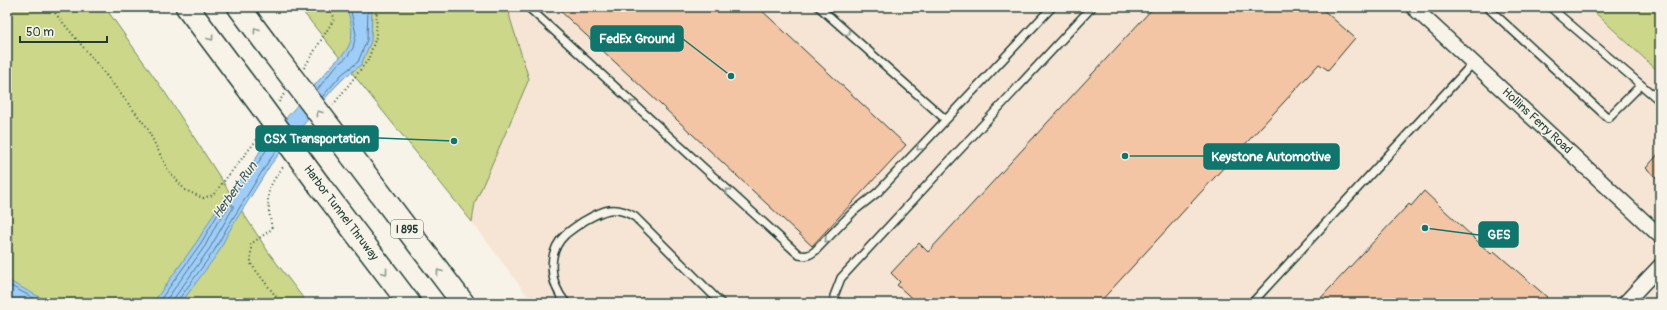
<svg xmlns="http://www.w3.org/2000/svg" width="1667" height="310" font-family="Pangolin,sans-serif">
	<rect width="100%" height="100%" fill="#f7f3e8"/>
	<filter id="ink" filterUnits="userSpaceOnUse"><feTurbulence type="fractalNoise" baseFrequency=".025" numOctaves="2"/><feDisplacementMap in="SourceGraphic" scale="8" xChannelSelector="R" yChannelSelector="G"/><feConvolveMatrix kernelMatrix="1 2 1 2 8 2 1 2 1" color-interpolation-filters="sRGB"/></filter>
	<g filter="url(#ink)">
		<!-- built -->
		<polygon fill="#f6e5d4" points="509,7 1589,7 1660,73 1660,303 533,303 472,222 510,17"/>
		<!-- green -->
		<g fill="#ccd78a" stroke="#768a5f">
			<polygon points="7,7 105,7 166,94 269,253 307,303 7,303"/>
			<polygon points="299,7 509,7 510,18 529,79 475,203 472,222"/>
			<polygon points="1589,7 1660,7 1660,73"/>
		</g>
		<!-- water -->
		<g fill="#9ecdfa" stroke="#6b93ab">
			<path d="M346,7h26l-1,34 -10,24 -16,12 -12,12 -62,75 -43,69 -10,20 -37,50h-28l45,-63 21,-35 31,-37 16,-27 69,-79c20,-16 20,-31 11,-55z"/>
			<polygon points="7,280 51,303 7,303"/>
		</g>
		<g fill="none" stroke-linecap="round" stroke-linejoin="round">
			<!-- shore -->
			<g stroke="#527783" stroke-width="1">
				<polyline points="317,90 337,65 347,57 353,48 356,34 350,7"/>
				<polyline points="322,97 342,74 358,62 367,40 368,7"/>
				<polyline points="7,284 43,303"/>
				<polyline points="158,303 201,243 222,207 253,171 272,141"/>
				<polyline points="164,303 205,246 217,223 230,205 233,205 233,208 210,248 175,297 173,303"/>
				<polyline points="178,303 179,299 214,251 225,231 268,162 278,149"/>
			</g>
		</g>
		<!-- building -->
		<g fill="#f4c5a4" stroke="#1f3d34">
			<polygon points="556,7 758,7 906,145 812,246"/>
			<polygon points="1154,7 1320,7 1355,38 1328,70 1319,64 1099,303 925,303 924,302 917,303 897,285 900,282 891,273 919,243 928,252"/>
			<polygon points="1660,152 1660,181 1646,168"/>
			<polygon points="1424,191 1491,254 1494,251 1547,297 1542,303 1316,303 1409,204 1411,206"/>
			<polygon points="643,297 649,303 636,303"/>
		</g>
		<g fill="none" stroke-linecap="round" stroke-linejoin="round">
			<defs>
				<g id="service">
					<path d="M528,7l271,248c7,1 10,1 16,-4l39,-40 24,-19 174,-185"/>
					<polyline points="819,7 945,119"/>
					<polyline points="1487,7 1608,118 1641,85"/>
					<polyline points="1550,7 1660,101"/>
					<path d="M566,303c-17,-20 -20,-51 0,-69 6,-5 12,-9 18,-13 19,-11 31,-17 51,-4l86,86"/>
					<polyline points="838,303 834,296 841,278 1092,7"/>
					<polyline points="1252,303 1474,62"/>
				</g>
				<g id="minor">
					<polyline points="1413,7 1660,236"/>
					<polyline points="1625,303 1660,266"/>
				</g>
				<g id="motorway">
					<polyline points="187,7 250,91"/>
					<polyline points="239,7 274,54"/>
					<polyline points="351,155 463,303"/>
					<polyline points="320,186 409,303"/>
				</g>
			</defs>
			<!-- service casing -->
			<use href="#service" stroke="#1f3d34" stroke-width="10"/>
			<!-- minor casing -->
			<use href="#minor" stroke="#1f3d34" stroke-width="17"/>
			<!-- motorway casing -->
			<use href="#motorway" stroke="#1f3d34" stroke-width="25"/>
			<!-- path -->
			<g stroke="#1f3d34" stroke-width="2" stroke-dasharray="1 3" stroke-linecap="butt">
				<polyline points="50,7 98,65 146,126 168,170 185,190 203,198 213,195 255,142 261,133"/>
				<polyline points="304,68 334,19 332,7"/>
				<polyline points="279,102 284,94"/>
				<polyline points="333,105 368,60 376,37 377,7"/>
				<polyline points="305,139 313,130"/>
				<path d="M281,303l-30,-39v-20l21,-15c-5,-31 -9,-37 12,-63"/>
			</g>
			<!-- service -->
			<use href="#service" stroke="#f7f3e8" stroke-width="7"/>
			<!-- minor -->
			<use href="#minor" stroke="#f7f3e8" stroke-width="14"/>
			<!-- motorway -->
			<use href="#motorway" stroke="#f7f3e8" stroke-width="22"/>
			<defs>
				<g id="motorway-bridge">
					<polyline points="274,54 351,155"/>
					<polyline points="250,91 320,186"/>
				</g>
			</defs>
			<!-- motorway-bridge casing -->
			<use href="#motorway-bridge" stroke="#1f3d34" stroke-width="25" stroke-linecap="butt"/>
			<!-- motorway-bridge -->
			<use href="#motorway-bridge" stroke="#f7f3e8" stroke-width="22"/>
		</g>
		<!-- one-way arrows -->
		<defs><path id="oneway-chevron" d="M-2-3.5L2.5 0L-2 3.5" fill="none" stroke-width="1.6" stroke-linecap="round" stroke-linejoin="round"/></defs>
		<g stroke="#8b988e">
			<use href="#oneway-chevron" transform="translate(256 30) rotate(-126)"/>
			<use href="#oneway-chevron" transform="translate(848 33) rotate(42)"/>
			<use href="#oneway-chevron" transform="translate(211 38) rotate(54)"/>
			<use href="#oneway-chevron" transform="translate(632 103) rotate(-138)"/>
			<use href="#oneway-chevron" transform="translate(319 113) rotate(-127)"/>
			<use href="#oneway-chevron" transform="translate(919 148) rotate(133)"/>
			<use href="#oneway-chevron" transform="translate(728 191) rotate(-138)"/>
			<use href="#oneway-chevron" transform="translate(827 240) rotate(134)"/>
			<use href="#oneway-chevron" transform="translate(385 272) rotate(53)"/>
			<use href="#oneway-chevron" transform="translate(439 272) rotate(-127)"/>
		</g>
	</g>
	<g text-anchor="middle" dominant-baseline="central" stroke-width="3" stroke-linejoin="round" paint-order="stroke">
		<!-- shield labels -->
		<rect fill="#f7f3e8" stroke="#60746a" stroke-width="1" x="391" y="220" width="32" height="18" rx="3"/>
		<g font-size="11" font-weight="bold" fill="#1f3d34">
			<text x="407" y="229">I 895</text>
		</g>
		<!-- street labels -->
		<g font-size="12" fill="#1f3d34" stroke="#f7f3e8">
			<text transform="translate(1537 121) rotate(43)">Hollins Ferry Road</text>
			<text transform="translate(341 213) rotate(53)">Harbor Tunnel Thruway</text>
		</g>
		<!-- water labels -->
		<g font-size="13" font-style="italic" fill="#385a5c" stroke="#f7f3e8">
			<text transform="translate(235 190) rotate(-54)">Herbert Run</text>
		</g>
	</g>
	<!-- callouts -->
	<path fill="none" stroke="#0f766e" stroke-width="1.5" d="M731 76L683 39M454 141L378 138M1125 156L1204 156M1425 228L1479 235"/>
	<g fill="#0f766e" stroke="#f7f3e8" stroke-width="1.5">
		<circle cx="731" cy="76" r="4"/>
		<circle cx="454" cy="141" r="4"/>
		<circle cx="1125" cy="156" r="4"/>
		<circle cx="1425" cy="228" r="4"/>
	</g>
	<g fill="#0f766e" stroke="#0f766e" stroke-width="1.5">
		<rect x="591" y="26" width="92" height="25" rx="4"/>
		<rect x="256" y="126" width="122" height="25" rx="4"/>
		<rect x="1204" y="144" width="135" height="25" rx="4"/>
		<rect x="1479" y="222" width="39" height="25" rx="4"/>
	</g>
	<g font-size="13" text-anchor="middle" font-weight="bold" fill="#fff">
		<text x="637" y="43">FedEx Ground</text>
		<text x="317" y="143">CSX Transportation</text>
		<text x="1271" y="161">Keystone Automotive</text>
		<text x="1499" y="239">GES</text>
	</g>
	<!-- margin -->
	<rect width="1667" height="310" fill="none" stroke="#f7f3e8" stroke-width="24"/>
	<rect x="12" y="12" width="1643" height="286" fill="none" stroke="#1f3d34" stroke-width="1.5" filter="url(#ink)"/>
	<!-- scale -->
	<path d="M20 36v6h87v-6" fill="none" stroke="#1f3d34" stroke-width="2"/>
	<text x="26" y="36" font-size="12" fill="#1f3d34" stroke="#f7f3e8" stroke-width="3" paint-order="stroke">50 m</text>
</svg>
